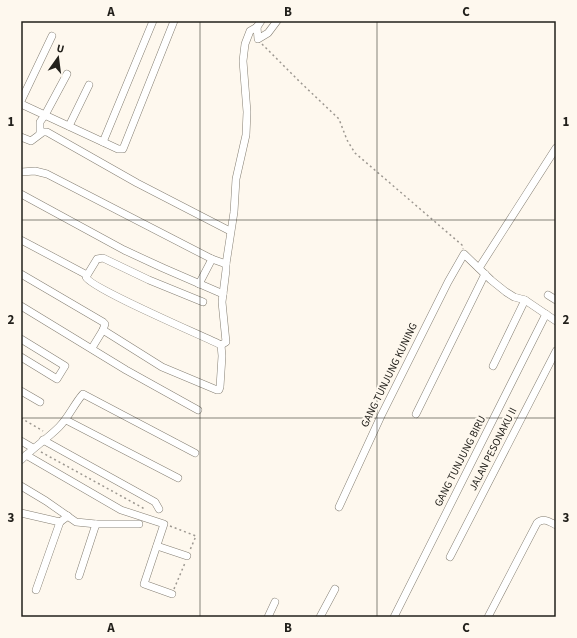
<svg xmlns="http://www.w3.org/2000/svg" width="577" height="638" font-family="'Source Sans 3',sans-serif">
	<rect width="100%" height="100%" fill="#fef8ee"/>
	<g fill="none" stroke-linecap="round" stroke-linejoin="round">
		<defs>
			<g id="street">
				<polyline points="257,27 258,39 268,33 277,21"/>
				<polyline points="21,101 52,36"/>
				<polyline points="21,104 118,149 123,149 174,21"/>
				<polyline points="69,126 89,85"/>
				<polyline points="40,133 40,122 45,115 67,74"/>
				<polyline points="21,137 31,141 43,132 47,132 137,183 230,231"/>
				<polyline points="103,142 153,21"/>
				<polyline points="21,172 35,171 47,174 212,259 226,264"/>
				<polyline points="21,194 124,250 163,268 223,294"/>
				<polyline points="21,240 87,275"/>
				<polyline points="479,268 556,148"/>
				<polyline points="21,274 103,322 105,324 103,330 92,348"/>
				<polyline points="199,284 212,259"/>
				<polyline points="548,295 556,300"/>
				<path d="M203,302l-54,-22 -46,-22 -6,1 -11,18c4,11 117,59 135,68"/>
				<polyline points="21,306 126,370 198,410"/>
				<polyline points="103,330 162,367 217,390 219,390 220,387 222,356 221,345"/>
				<polyline points="21,339 65,366 57,379 21,357"/>
				<polyline points="221,345 226,342 222,302 226,270 226,264 234,212 236,179 246,135 247,112 243,61 245,44 250,31 257,27 261,21"/>
				<polyline points="493,366 525,300"/>
				<polyline points="21,391 40,402"/>
				<polyline points="416,414 485,274"/>
				<polyline points="66,420 178,478"/>
				<polyline points="43,440 155,502 159,509"/>
				<polyline points="21,441 33,448"/>
				<polyline points="26,455 121,510 164,524 144,584 172,594"/>
				<path d="M21,460c12,-12 26,-21 38,-33 10,-10 15,-23 24,-33l112,59"/>
				<polyline points="21,486 46,501 76,522 96,524 139,524"/>
				<polyline points="339,507 381,416 448,282 464,254 491,280 506,292 514,297 525,300 556,321"/>
				<polyline points="21,514 21,513 60,522"/>
				<polyline points="157,546 187,556"/>
				<polyline points="450,557 556,351"/>
				<polyline points="79,576 96,524"/>
				<polyline points="36,590 60,522 68,516"/>
				<polyline points="268,617 275,602"/>
				<polyline points="320,617 335,589"/>
				<polyline points="394,617 546,314"/>
				<path d="M488,617l49,-94c6,-6 13,-1 19,2"/>
			</g>
		</defs>
		<!-- street casing -->
		<use href="#street" stroke="#857f73" stroke-width="8"/>
		<!-- path -->
		<g stroke="#9d9891" stroke-width="1.5" stroke-dasharray="2 3" stroke-linecap="butt">
			<polyline points="262,44 300,82 339,119 347,140 355,153 462,245 463,249"/>
			<polyline points="21,418 43,431"/>
			<polyline points="41,452 143,508 144,510"/>
			<polyline points="170,526 196,536 190,550"/>
			<polyline points="174,589 185,563"/>
		</g>
		<!-- street -->
		<use href="#street" stroke="#fff" stroke-width="7"/>
	</g>
	<!-- grid -->
	<path fill="none" stroke="#22201b" stroke-width="1" stroke-opacity="0.55" d="M200,21v596M377,21v596M21,220h535M21,418h535"/>
	<g text-anchor="middle" dominant-baseline="central" stroke-width="4" stroke-linejoin="round" paint-order="stroke">
		<!-- street labels -->
		<g font-size="11" fill="#22201b" stroke="#fef8ee">
			<text transform="translate(389 375) rotate(-64)">GANG TUNJUNG KUNING</text>
			<text transform="translate(493 449) rotate(-63)">JALAN PESONAKU II</text>
			<text transform="translate(460 461) rotate(-63)">GANG TUNJUNG BIRU</text>
		</g>
	</g>
	<!-- border -->
	<rect width="577" height="638" fill="none" stroke="#fef8ee" stroke-width="44"/>
	<!-- north arrow -->
	<g transform="translate(58 58) rotate(14)" stroke="#fef8ee" stroke-width="3" paint-order="stroke">
	<path d="M0-3L7 15L0 10L-7 15Z" fill="#22201b"/>
	<text y="-6" font-size="11" font-weight="bold" text-anchor="middle" fill="#22201b">U</text>
	</g>
	<rect x="22" y="22" width="533" height="594" fill="none" stroke="#22201b" stroke-width="1.5"/>
	<g font-size="13" text-anchor="middle" font-weight="bold" fill="#22201b">
		<text x="111" y="16">A</text>
		<text x="288" y="16">B</text>
		<text x="466" y="16">C</text>
		<text x="11" y="126">1</text>
		<text x="566" y="126">1</text>
		<text x="11" y="324">2</text>
		<text x="566" y="324">2</text>
		<text x="11" y="522">3</text>
		<text x="566" y="522">3</text>
		<text x="111" y="632">A</text>
		<text x="288" y="632">B</text>
		<text x="466" y="632">C</text>
	</g>
</svg>
